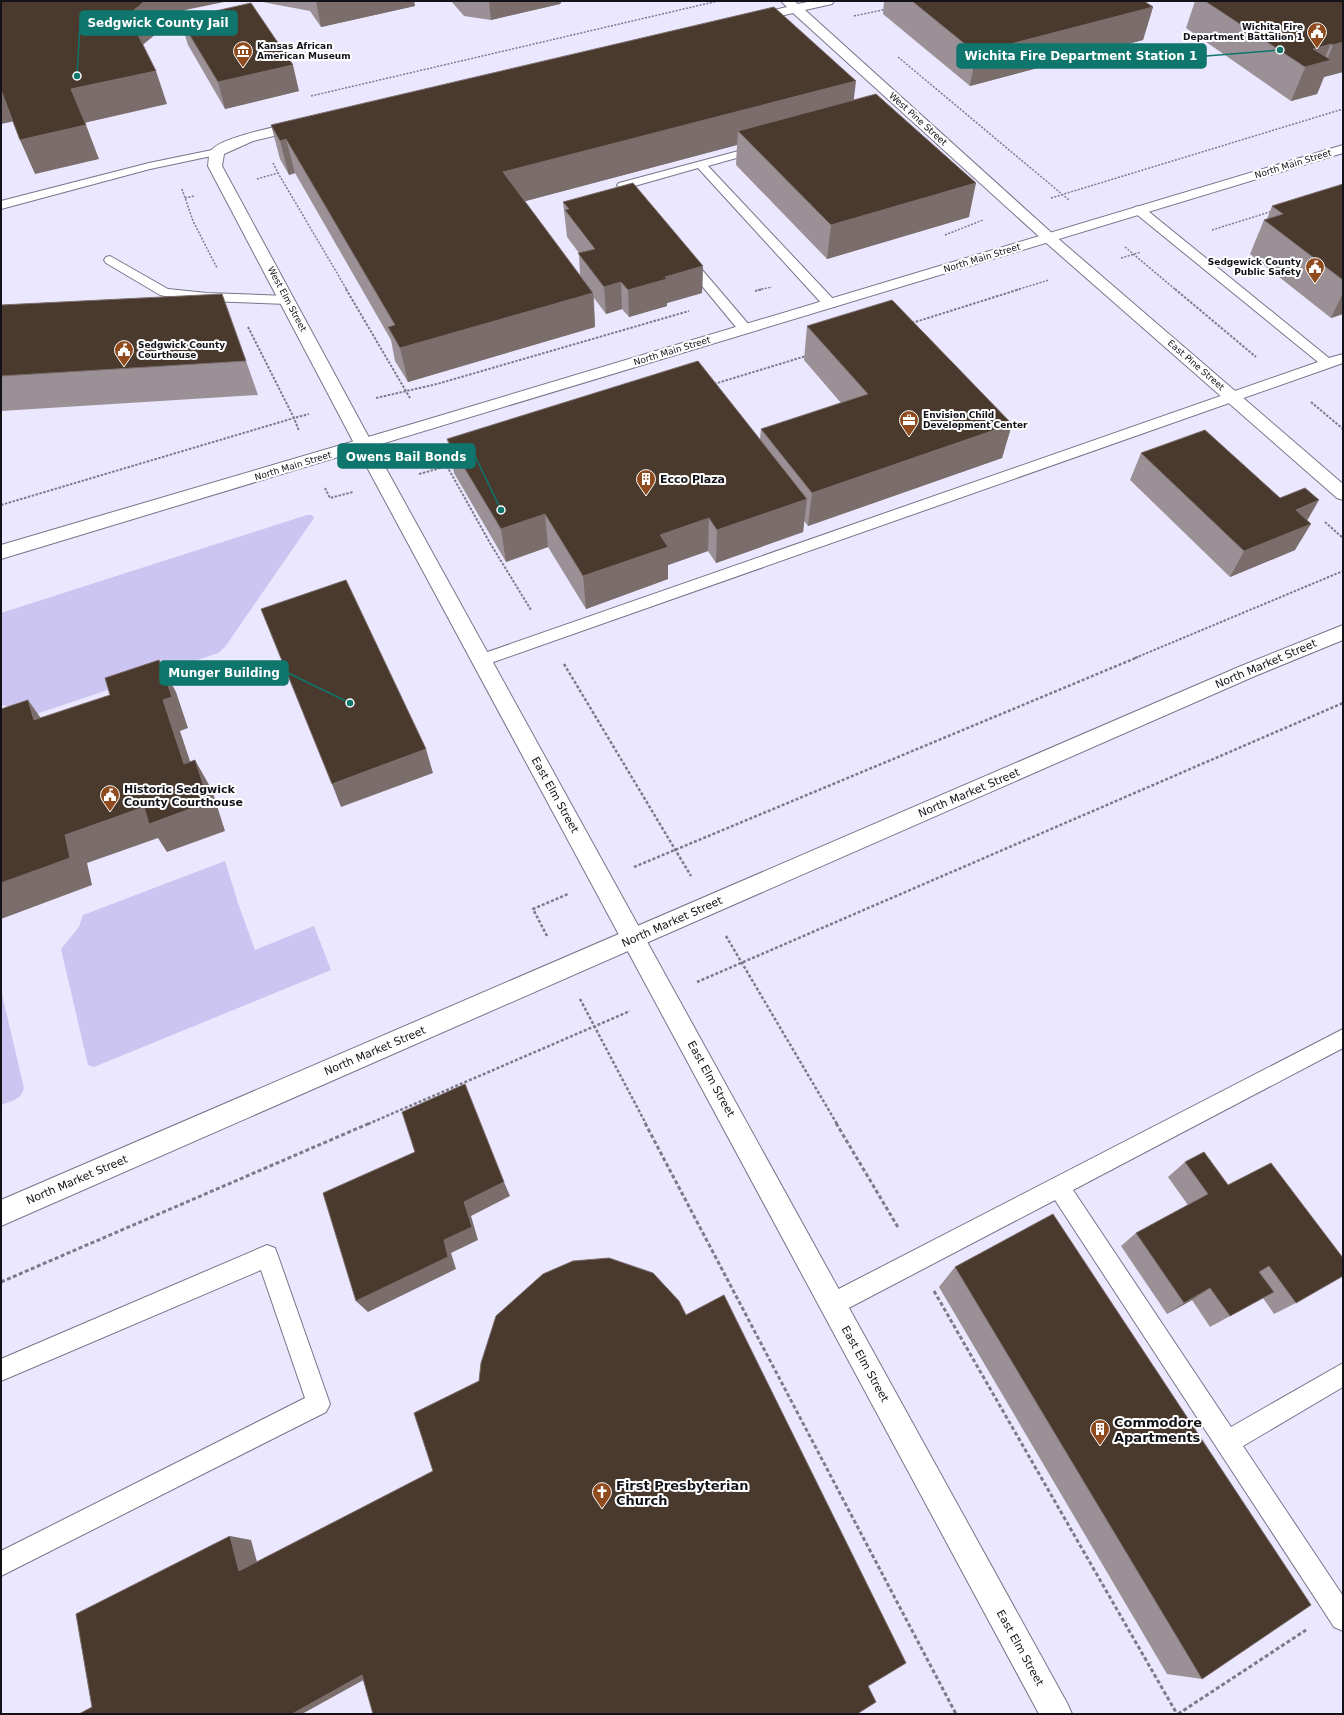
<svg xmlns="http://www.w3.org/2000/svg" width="1344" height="1715" font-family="'DejaVu Sans',sans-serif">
	<rect width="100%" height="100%" fill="#ebe7ff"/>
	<!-- green -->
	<g fill="#ccc5f1">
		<polygon points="307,515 312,515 314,518 225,647 218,653 30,716 23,709 1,705 1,613"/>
		<polygon points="225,861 238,903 255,950 314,926 331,970 94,1067 88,1065 61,949 79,927 83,915"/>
		<path d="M1,990l23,98c-3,12 -13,13 -23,17z"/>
	</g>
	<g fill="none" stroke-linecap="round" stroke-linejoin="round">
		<defs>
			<g id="lane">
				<polygon points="761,145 765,146 767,148 765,150 708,166 835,301 836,304 835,307 825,307 698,168 631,187 646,205 644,208 636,208 617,185 619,183"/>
				<polygon points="217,149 221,150 223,152 221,154 150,169 1,209 1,201 149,163"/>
				<polygon points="1139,206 1143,207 1329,358 1343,354 1343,363 488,664 482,666 476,664 474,660 476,656 1318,362 1135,213 1133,210 1135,207"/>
				<polygon points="110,256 168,289 207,293 287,296 292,297 293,300 292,303 287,304 207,301 165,296 160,295 106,263 104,260 106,257"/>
				<polygon points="688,257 692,258 750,326 752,329 750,332 740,332 684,264 682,261 684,258"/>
				<polygon points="1343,1029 1343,1048 1073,1190 1231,1427 1343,1363 1343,1387 1243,1446 1343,1596 1343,1631 1334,1627 1055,1200 841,1312 833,1315 825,1312 822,1304 825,1296"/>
				<polygon points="267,1245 275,1248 278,1256 330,1404 326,1412 1,1576 1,1551 305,1398 261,1270 1,1381 1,1359"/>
			</g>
			<g id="street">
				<polygon points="781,1 794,1 798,4 812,1 834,1 832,4 805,10 1054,235 1343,484 1343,500 1337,498 1044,241 793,13 752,23 748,22 746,19 748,16 787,7"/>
				<path d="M302,121l5,1 2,3 -2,3 -54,13 -29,13 -2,12 151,279 694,1258 5,11h-33l-684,-1269 -147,-279c1,-5 0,-11 3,-15 8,-14 74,-26 91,-30z"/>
			</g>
			<g id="secondary">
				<polygon points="1343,145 1343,153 1,559 1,545 419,422"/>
				<polygon points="1343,625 1343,640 1255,676 1,1226 1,1200 1241,666"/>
			</g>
		</defs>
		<!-- lane casing -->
		<use href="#lane" stroke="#78758a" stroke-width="2"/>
		<!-- street casing -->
		<use href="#street" stroke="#78758a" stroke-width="2"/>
		<!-- secondary casing -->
		<use href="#secondary" stroke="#78758a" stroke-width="2"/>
		<!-- path-far3 -->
		<g stroke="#7d7b8a" stroke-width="1.5" stroke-dasharray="2 1.5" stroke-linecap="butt">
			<polyline points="854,16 887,9"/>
			<polyline points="898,57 1069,200"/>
			<polyline points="311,96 718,1"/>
			<polyline points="273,163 278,173"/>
			<polyline points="257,179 278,173 347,290"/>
			<polyline points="182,189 193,221 217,268"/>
			<polyline points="185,198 194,196"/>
			<polyline points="1051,198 1343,109"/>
			<polyline points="1212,230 1273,211"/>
			<polyline points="945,235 983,220"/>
			<polyline points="1125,247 1176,290"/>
			<polyline points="1121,258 1141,252"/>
			<polyline points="758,290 772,287"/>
			<polyline points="1016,290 1049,280"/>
		</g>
		<!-- path-far2 -->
		<g stroke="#7d7b8a" stroke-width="2" stroke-dasharray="2.5 1.5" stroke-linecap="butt">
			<polyline points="346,289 410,398"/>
			<polyline points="1175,289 1256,357"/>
			<polyline points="755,291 763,289"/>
			<polyline points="912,323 1020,289"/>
			<polyline points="248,327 294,418 309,414"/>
			<polyline points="714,384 806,356"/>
			<polyline points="376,398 437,384 689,311"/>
			<polyline points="1311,402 1343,429"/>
			<polyline points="439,452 490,543 531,610"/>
			<polyline points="419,474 455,464"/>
			<polyline points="325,488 330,498 353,492"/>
			<polyline points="1,505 294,418 299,431"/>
			<polyline points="1325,522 1343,538"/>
			<polyline points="1135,658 1343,571"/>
		</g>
		<!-- path-far1 -->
		<g stroke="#7d7b8a" stroke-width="2.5" stroke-dasharray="3 2" stroke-linecap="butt">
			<polyline points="564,664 691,876"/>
			<polyline points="634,867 1138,657"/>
			<polyline points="547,936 533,909 568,894"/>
			<polyline points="726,936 837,1124"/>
			<polyline points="697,982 1343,703"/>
			<polyline points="580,999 646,1124"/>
			<polyline points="368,1124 630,1011"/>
		</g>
		<!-- path -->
		<g stroke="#7d7b8a" stroke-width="3" stroke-dasharray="4 2.5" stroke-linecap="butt">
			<polyline points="645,1123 956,1714"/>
			<polyline points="836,1123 899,1229"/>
			<polyline points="1,1282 370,1123"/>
			<polyline points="934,1291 1177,1714"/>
			<polyline points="1178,1714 1306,1630"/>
		</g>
		<!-- lane -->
		<use href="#lane" fill="#fff" fill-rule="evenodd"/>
		<!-- street -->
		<use href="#street" fill="#fff" fill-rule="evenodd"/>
		<!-- secondary -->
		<use href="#secondary" fill="#fff" fill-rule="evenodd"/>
	</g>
	<!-- wall -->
	<g fill="#9a9096">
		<polygon points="257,1 417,1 414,1 415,6 321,27 310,11"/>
		<polygon points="451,1 562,1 560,4 491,20 464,16"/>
		<polygon points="884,1 1144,1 1153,7 1143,40 970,86 883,14"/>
		<polygon points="1195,1 1343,1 1343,72 1324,77 1317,94 1291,101 1186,28"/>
		<polygon points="180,19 299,91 225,109 188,45"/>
		<polygon points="854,100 969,217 827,259 736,165 737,145 525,201 580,275 579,253 567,237 563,202 703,266 702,293 667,303 667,306 629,317 622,309 606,314 594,298 595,327 408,382 395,361 391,340 295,173 289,175 280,159 271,125"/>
		<polygon points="1343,184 1343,314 1331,318 1250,254 1264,220 1267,219 1272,206"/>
		<polygon points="1,305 246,361 258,395 1,411"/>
		<polygon points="807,326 1012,424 1002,458 808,526 804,521 803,532 716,563 708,551 668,565 668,579 586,609 548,547 506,562 454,473 447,439 760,439 761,429 841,403 804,360"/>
		<polygon points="1141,453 1280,498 1307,521 1295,550 1230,577 1130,480"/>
		<polygon points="1204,1152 1296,1303 1274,1314 1263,1298 1210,1327 1192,1300 1167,1314 1121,1246 1136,1233 1188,1205 1168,1177 1185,1162"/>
		<polygon points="955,1267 1202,1679 1167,1674 939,1287"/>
	</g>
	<!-- shaded-wall -->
	<g fill="#7a6d6c">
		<polygon points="145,1 229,1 185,10 139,48 128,15"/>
		<polygon points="316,1 417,1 414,1 415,6 321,27"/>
		<polygon points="489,1 562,1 560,4 491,20"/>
		<polygon points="1153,7 1143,40 970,86 976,53"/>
		<polygon points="1343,42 1343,72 1324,77 1317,94 1291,101 1313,49 1331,44 1323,62 1326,62 1333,45"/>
		<polygon points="293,65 299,91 225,109 218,82"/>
		<polygon points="156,71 167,104 84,123 71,89"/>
		<polygon points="856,81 852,115 738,131 737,145 507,206 503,172"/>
		<polygon points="1,90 15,121 1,124"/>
		<polygon points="86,125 99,159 35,174 20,140"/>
		<polygon points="286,139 295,173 289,175 280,141"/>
		<polygon points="976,183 969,217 827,259 831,225"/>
		<polygon points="703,266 702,293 667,303 667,306 629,317 628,290 665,277"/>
		<polygon points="621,282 622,309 606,314 604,287"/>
		<polygon points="593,293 595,327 408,382 400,348"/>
		<polygon points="1343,293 1343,314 1331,318"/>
		<polygon points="1012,424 1002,458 808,526 812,493"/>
		<polygon points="807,499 803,532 716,563 717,530"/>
		<polygon points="1319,500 1304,526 1311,524 1295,550 1230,577 1244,551 1296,510"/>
		<polygon points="545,514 548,547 506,562 501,529"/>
		<polygon points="709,518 708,551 668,565 668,579 586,609 583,576 660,535"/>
		<polygon points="159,660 176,692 188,728 180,731 201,794 184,764 163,700"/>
		<polygon points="28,700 50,731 34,720"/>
		<polygon points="426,749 433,773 341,807 332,784"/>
		<polygon points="195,760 212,790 225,831 167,852 158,838 87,863 92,885 1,919 1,883 65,835"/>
		<polygon points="504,1182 510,1196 471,1216 478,1240 451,1253 456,1269 368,1312 356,1301 444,1240 464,1202"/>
		<polygon points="1210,1288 1192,1300 1167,1314 1184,1303"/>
		<polygon points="230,1536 251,1540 260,1573 239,1571"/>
		<polygon points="378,1672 302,1714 292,1714 362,1675"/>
	</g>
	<!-- building -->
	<g fill="#4a392d" stroke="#7a6d6c">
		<polygon points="1,1 145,1 128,15 156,71 71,89 86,125 20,140 1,90"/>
		<polygon points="912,1 1144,1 1153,7 976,53"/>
		<polygon points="1205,1 1343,1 1343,42 1333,45 1331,44 1313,49 1331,60 1305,67"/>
		<polygon points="251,3 293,65 218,82 180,19"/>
		<polygon points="774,7 856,81 503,172 593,293 400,348 388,327 395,325 286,139 280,141 271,125"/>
		<polygon points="876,94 976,183 831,225 738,131"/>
		<polygon points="633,183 703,266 665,277 667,279 628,290 621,282 604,287 578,253 595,249 565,210 569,209 563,202"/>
		<polygon points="1343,184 1343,280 1264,220 1283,214 1272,206"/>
		<polygon points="222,294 246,361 1,376 1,305"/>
		<polygon points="892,300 1012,424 812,493 761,429 868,394 807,326"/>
		<polygon points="698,361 807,499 717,530 709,518 660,535 668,547 583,576 545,514 501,529 447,439"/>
		<polygon points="1205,430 1280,498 1305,488 1319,500 1296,510 1311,524 1244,551 1141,453"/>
		<polygon points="346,580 426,749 332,784 261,609"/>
		<polygon points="159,660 172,697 163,700 184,764 195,760 209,802 149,824 144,807 65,835 70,858 1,883 1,709 28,700 34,720 110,695 105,678"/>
		<polygon points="465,1084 504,1182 464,1202 472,1227 444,1240 448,1257 356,1301 323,1193 415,1152 402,1112"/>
		<polygon points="1204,1152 1228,1185 1271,1163 1343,1258 1343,1276 1296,1303 1269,1266 1259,1272 1274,1292 1230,1316 1210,1288 1184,1303 1136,1233 1208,1194 1185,1162"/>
		<polygon points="1053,1214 1311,1605 1202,1679 955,1267"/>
		<polygon points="609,1258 653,1273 679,1301 686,1315 724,1295 906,1663 868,1686 876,1702 857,1714 819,1714 818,1713 817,1714 373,1714 362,1675 292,1714 79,1714 92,1707 76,1614 230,1536 239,1571 433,1471 414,1413 479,1381 481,1363 496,1316 543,1274 573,1261"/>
	</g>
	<!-- icons -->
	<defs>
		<symbol id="civic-pin" viewBox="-11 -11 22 30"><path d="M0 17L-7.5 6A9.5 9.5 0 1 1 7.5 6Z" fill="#8f4b1e" stroke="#fff"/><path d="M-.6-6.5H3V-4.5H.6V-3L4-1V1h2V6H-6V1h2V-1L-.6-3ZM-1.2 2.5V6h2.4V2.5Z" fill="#fff"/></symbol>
		<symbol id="museum-pin" viewBox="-11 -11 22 30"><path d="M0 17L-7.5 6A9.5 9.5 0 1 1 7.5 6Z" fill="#8f4b1e" stroke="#fff"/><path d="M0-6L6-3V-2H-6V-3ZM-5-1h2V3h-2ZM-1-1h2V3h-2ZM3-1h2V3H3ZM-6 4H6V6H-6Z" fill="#fff"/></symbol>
		<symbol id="office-pin" viewBox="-11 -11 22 30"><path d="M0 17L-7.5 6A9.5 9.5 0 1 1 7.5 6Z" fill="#8f4b1e" stroke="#fff"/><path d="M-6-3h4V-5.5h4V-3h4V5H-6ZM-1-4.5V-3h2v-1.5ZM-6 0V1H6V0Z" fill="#fff"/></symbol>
		<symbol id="building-pin" viewBox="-11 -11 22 30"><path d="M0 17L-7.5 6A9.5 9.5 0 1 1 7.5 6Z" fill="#8f4b1e" stroke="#fff"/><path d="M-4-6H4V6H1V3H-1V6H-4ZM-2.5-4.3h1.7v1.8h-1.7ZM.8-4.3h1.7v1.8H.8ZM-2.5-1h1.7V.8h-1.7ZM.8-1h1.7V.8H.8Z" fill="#fff"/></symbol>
		<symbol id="church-pin" viewBox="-11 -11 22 30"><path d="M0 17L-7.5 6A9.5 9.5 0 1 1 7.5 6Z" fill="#8f4b1e" stroke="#fff"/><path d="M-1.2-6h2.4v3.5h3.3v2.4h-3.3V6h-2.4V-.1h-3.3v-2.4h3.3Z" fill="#fff"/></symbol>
	</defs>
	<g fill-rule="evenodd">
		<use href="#civic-pin" x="1306" y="21" width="22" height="30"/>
		<use href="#museum-pin" x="232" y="40" width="22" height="30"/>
		<use href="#civic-pin" x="1304" y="256" width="22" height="30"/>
		<use href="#civic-pin" x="113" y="339" width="22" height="30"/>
		<use href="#office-pin" x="898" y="409" width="22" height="30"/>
		<use href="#building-pin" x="635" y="468" width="22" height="30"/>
		<use href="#civic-pin" x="99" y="784" width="22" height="30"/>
		<use href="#building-pin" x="1089" y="1418" width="22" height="30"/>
		<use href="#church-pin" x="591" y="1481" width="22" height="30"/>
	</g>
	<g text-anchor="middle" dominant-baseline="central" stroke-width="4" stroke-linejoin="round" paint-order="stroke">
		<!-- far-poi labels -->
		<g font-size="9" font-weight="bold" fill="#131219" stroke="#fff" text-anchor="start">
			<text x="1303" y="27" text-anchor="end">Wichita Fire<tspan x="1303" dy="10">Department Battalion 1</tspan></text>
			<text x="257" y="46">Kansas African<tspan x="257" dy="10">American Museum</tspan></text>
			<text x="1301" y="262" text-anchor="end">Sedgewick County<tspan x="1301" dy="10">Public Safety</tspan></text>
			<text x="138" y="345">Sedgwick County<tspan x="138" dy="10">Courthouse</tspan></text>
			<text x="923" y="415">Envision Child<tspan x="923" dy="10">Development Center</tspan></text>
		</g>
		<!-- far-street labels -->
		<g font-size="9" fill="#131219" stroke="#fff">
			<text transform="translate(918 119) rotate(42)">West Pine Street</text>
			<text transform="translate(1293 164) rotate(-17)">North Main Street</text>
			<text transform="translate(982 258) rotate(-17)">North Main Street</text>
			<text transform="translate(287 299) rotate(62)">West Elm Street</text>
			<text transform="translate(672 351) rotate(-17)">North Main Street</text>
			<text transform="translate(1196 365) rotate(41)">East Pine Street</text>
			<text transform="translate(293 466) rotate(-17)">North Main Street</text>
		</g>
		<!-- poi labels -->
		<g font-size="11" font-weight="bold" fill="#131219" stroke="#fff" text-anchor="start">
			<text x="660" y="479">Ecco Plaza</text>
			<text x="124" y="789">Historic Sedgwick<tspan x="124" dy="13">County Courthouse</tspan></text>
		</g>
		<!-- street labels -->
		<g font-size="11" fill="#131219" stroke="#fff">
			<text transform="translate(1266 664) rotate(-23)">North Market Street</text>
			<text transform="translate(969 793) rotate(-23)">North Market Street</text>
			<text transform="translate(555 795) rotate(61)">East Elm Street</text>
			<text transform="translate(672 922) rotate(-24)">North Market Street</text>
			<text transform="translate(375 1051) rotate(-23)">North Market Street</text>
			<text transform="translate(711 1079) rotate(61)">East Elm Street</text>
			<text transform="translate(77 1180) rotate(-23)">North Market Street</text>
			<text transform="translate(865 1364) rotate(61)">East Elm Street</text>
			<text transform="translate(1020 1648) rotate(61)">East Elm Street</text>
		</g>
		<!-- near-poi labels -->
		<g font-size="13" font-weight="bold" fill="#131219" stroke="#fff" text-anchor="start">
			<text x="1114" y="1422">Commodore<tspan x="1114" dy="15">Apartments</tspan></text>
			<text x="616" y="1485">First Presbyterian<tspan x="616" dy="15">Church</tspan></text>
		</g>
	</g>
	<!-- callouts -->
	<path fill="none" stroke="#0f766e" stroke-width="1.5" d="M77 76L80 23M1280 50L1206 56M501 510L475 456M350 703L288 673"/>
	<g fill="#0f766e" stroke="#fff" stroke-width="1.5">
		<circle cx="77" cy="76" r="4"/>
		<circle cx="1280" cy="50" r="4"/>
		<circle cx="501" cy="510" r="4"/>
		<circle cx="350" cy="703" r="4"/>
	</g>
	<g fill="#0f766e" stroke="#0f766e" stroke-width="1.5">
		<rect x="80" y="11" width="157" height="24" rx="4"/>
		<rect x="957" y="44" width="249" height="24" rx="4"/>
		<rect x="338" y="444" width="137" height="24" rx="4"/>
		<rect x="160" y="661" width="128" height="24" rx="4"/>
	</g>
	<g font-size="12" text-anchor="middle" font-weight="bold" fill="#fff">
		<text x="158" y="27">Sedgwick County Jail</text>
		<text x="1081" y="60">Wichita Fire Department Station 1</text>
		<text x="406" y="461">Owens Bail Bonds</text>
		<text x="224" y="677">Munger Building</text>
	</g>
	<!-- border -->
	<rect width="1344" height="1715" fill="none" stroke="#131219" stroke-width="4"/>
</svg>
